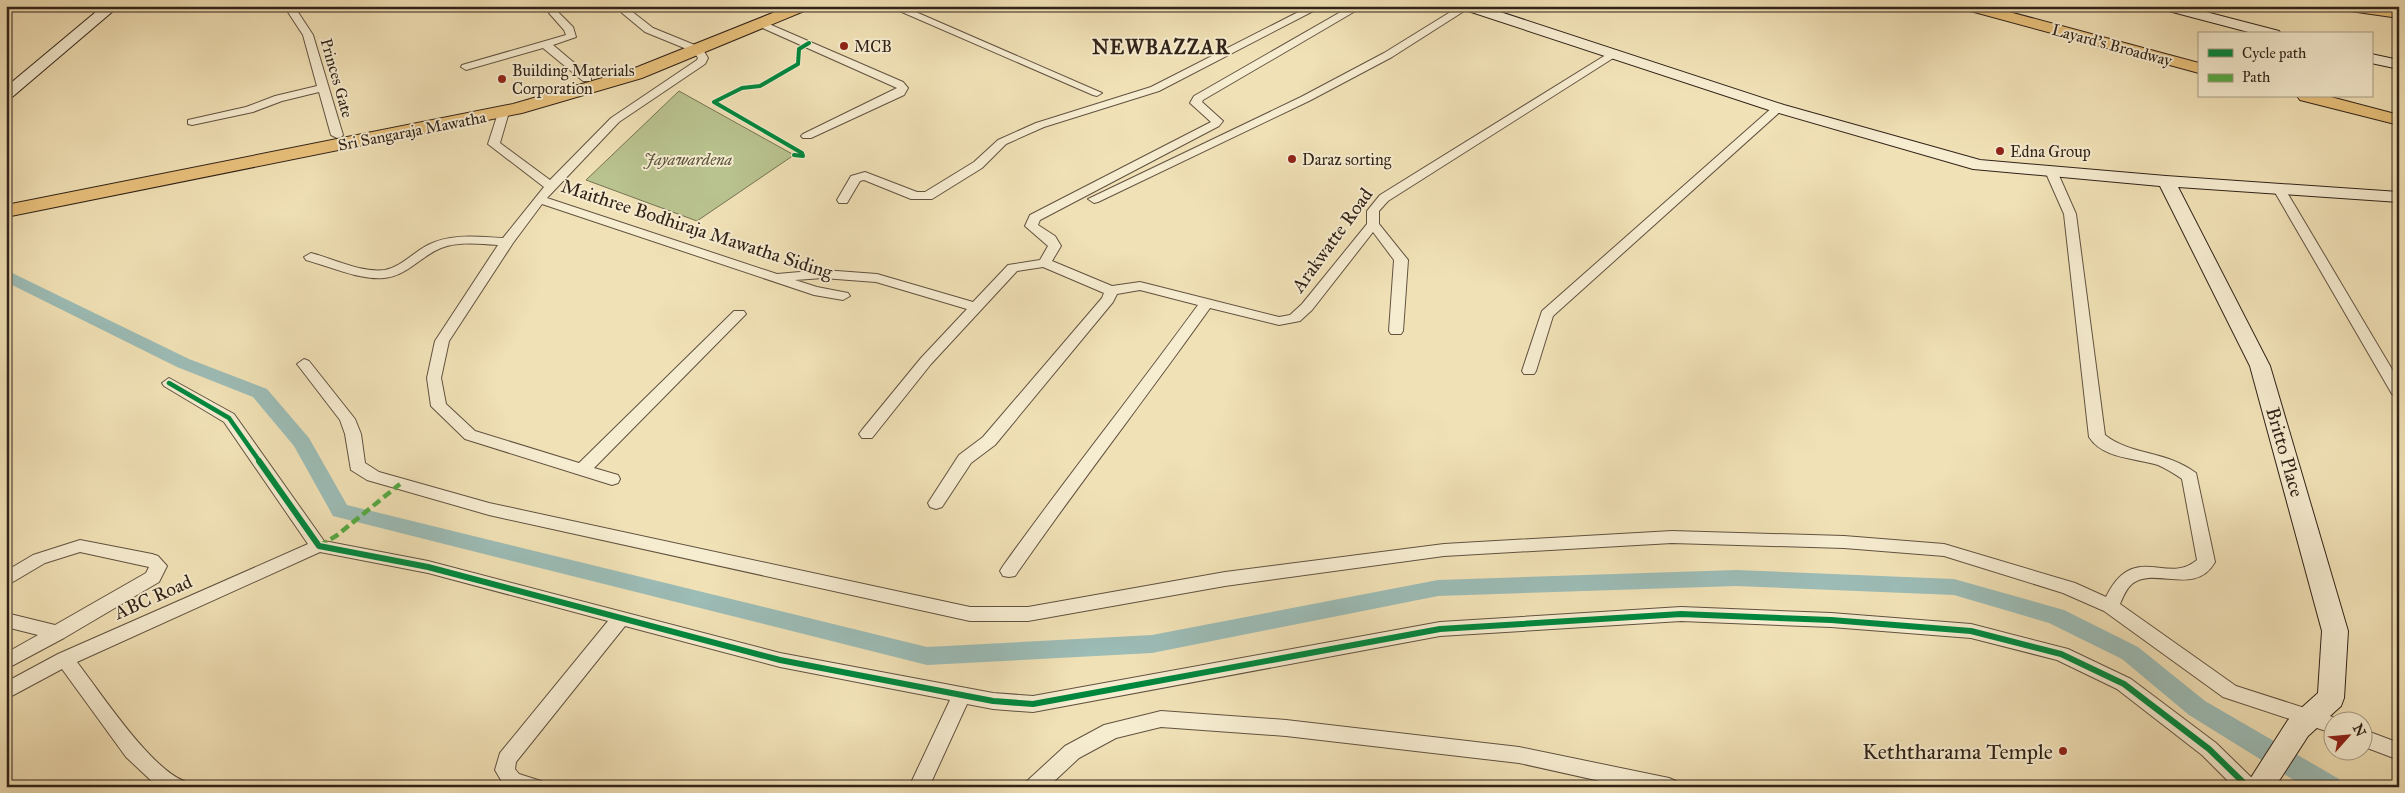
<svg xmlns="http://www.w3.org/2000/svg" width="2405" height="793" font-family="'IM FELL Great Primer',serif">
	<rect width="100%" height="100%" fill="#f1e1b6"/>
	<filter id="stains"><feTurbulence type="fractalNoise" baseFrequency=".004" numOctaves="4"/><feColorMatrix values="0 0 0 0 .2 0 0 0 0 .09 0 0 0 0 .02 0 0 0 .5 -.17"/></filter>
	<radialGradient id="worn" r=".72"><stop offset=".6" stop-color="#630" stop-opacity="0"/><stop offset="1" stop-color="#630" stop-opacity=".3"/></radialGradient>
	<!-- green -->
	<polygon fill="#b9c38f" stroke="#757354" points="679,91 794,155 697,221 586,180"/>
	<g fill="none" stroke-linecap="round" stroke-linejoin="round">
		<!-- canal -->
		<polygon fill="#9cbcb6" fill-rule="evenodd" points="6,270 189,359 267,389 309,438 347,505 927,647 1152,635 1438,580 1736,570 1954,579 2064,610 2138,647 2205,701 2339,779 2343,787 2305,787 2189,715 2122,659 2049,623 1954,595 1736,586 1438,596 1152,653 927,665 333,516 294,446 253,397 177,367 6,282"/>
		<defs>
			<g id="street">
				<polygon points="284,6 294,6 313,35 343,135 341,137 337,138 331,135 319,92 282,101 253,112 192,125 188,124 188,120 246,107 275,96 317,86 303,35"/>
				<path d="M621,6h10l-1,4 23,18 49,20 6,10 -3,6 -86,58 -72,76 230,76 46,-4 54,4 96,28 35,-37 32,-5 8,-14 -23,-20 5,-11 181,-93 -21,-19 4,-7 157,-90h13l-161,94 -1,2 21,19 -4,5 -179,94 -2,5 17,11 6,10 -9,15 60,25 28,-4 139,35 11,-2 12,-11 65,-80v-13l13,-16 229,-142h8l1,2 -230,146 -9,10v13l29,36 -5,71 -2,3h-10l-2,-3 5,-71 -21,-28 -61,78 -12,11 -21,4 -69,-17c-64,90 -132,177 -195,268l-6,1 -6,-1 -3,-5 3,-5c63,-88 131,-173 195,-261l-58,-15 -23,4 -4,8 -118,143 -24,18 -29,44 -6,2 -6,-2 -2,-4 31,-48 24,-18 119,-139 2,-5 -61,-26 -26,4 -86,93 -59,74h-10l-3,-4 3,-4 59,-72 46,-49 -91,-27 -53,-4 -28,2 22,7 31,6 2,3 -7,4 -29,-5 -272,-91 -29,39 -64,98 -8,37 5,26 29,27 104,32 155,-152h10l2,3 -152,154 24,7 2,4 -2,4 -6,2 -147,-46 -34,-33 -4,-28 8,-37 63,-96c-18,-1 -39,-4 -57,3 -20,8 -34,28 -57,30 -25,2 -53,-11 -78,-18l-2,-3 7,-4c23,6 50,20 74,17 16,-3 29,-18 43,-25 23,-12 51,-8 75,-7l41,-51 -56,-43 11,-34 4,-1 6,3 -9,31 50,37 61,-62 86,-58 1,-2 -4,-6 -49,-20 -23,-19z"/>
				<polygon points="888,6 902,6 1102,93 1097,96 1093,95"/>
				<polygon points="1310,6 1323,6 1159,91 1044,127 1006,144 982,168 932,199 911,199 864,180 860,181 847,203 839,203 837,200 851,176 865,172 917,192 925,192 974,162 998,140 1036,123 1151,87"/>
				<polygon points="1460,6 1472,6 1392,57 1309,101 1098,202 1094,203 1088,199 1301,97 1384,53"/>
				<polygon points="554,10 557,11 573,27 576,37 553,45 591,77 591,81 583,81 543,48 466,70 461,67 462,65 566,35 564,30 549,13"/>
				<polygon points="762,21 903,82 908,88 904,95 811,138 803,138 801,136 803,134 897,88 758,26 758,22"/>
				<polygon points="1778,105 1782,106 1782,110 1553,316 1536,371 1534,374 1524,374 1522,371 1542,311 1774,106"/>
				<path d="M2051,167l6,4 19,43 29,221c27,21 60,15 91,38l19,89c-20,35 -60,4 -83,22 -6,5 -9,13 -12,20l116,82 103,33 -7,1v13l-109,-36 -119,-86 -41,-18 -119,-37 -100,-8 -172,-5 -228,13 -219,30 -197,35h-58l-481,-106 -122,-35 -16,-10 -6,-36 -5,-14 -43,-56 7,-5 5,2 46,58 6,15 4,29 14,9 110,31 481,104h58l197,-35 219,-28 228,-13 172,5 100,8 131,39 31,14c28,-57 61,-11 91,-37l-15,-81c-7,-5 -15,-10 -24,-14 -22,-7 -55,-6 -69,-28l-25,-223 -19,-43z"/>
				<polygon points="2279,185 2285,189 2399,381 2399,399 2392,394 2273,189"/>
				<path d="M169,378l65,36 90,127 104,20 352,92 213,40 40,3 407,-74 241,-15 150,6 140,11 97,25 63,30 85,64 39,38 3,6h-24l-32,-32 -85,-66 -60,-29 -86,-22 -140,-11 -150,-6 -241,15 -407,76 -40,-3 -26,-5 -38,83h-20l41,-87 -170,-33 -155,-41 -109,136 -1,7 4,5 22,7 3,6h-39l-10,-17 5,-17 108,-132 -180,-48 -108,-21 -243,110c23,30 73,106 107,119l3,6h-29l-32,-30 -64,-88 -56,30v-17l52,-28 250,-110 -84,-122 -60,-36 -2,-3z"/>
				<polygon points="80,540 152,554 158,556 167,566 159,582 64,638 6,669 6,653 38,635 6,627 6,613 55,625 146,573 149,567 80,552 45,563 6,586 6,571 33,555"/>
				<polygon points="1161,711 1286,720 1519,747 1669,778 1676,781 1679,787 1627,787 1519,763 1286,736 1161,727 1116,738 1079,758 1048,787 1024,787 1027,781 1065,746 1104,725"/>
				<polygon points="2362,729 2399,743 2399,760 2362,746"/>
			</g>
			<g id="secondary">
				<polygon points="103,6 119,6 11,98 6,100 6,87"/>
				<polygon points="1460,6 1482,6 1784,105 1980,160 2166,176 2399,192 2399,202 2178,187 2270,366 2348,631 2344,698 2341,706 2308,736 2275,787 2245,787 2288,720 2318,693 2322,631 2250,366 2160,186 1973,169 1772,111 1462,9"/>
				<polygon points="2159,6 2183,6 2279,31 2281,34 2256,34 2161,9"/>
				<polygon points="2371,54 2399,60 2399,69 2371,63"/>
			</g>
			<g id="primary">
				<polygon points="790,6 812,6 809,9 642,78 522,113 6,217 6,205 513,104 630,70"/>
				<polygon points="1960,6 1987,6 2199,63 2199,73 1963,9"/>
				<polygon points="2342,6 2399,8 2399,18 2350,11"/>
				<polygon points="2297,96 2327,96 2399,115 2399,125 2300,100"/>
			</g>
		</defs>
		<!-- street casing -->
		<use href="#street" stroke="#615240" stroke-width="2"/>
		<!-- secondary casing -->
		<use href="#secondary" stroke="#312318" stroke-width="2"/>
		<!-- primary casing -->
		<use href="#primary" stroke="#312318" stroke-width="2"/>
		<!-- street -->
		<use href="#street" fill="#f6ecd0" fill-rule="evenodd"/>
		<!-- secondary -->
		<use href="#secondary" fill="#f6ecd0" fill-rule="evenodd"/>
		<!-- primary -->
		<use href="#primary" fill="#e8c07b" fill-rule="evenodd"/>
		<!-- quiet -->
		<polyline stroke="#54aa42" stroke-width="4.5" stroke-dasharray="9 4.5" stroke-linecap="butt" points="319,546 336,536 400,484"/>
		<defs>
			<polyline id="cycleway-far2" points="794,155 803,156 802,153 714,102 742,88 760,86 798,64 799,49 809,43"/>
			<polyline id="cycleway-far1" points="169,383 229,418 260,462"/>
			<polyline id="cycleway" points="259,461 319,546 428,567 780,660 993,701 1033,704 1440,629 1681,614 1831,620 1971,631 2061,654 2124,684 2209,749 2248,787"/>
		</defs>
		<!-- cycleway-far2 casing -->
		<use href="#cycleway-far2" stroke="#f6ecd0" stroke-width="6"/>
		<!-- cycleway-far1 casing -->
		<use href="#cycleway-far1" stroke="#f6ecd0" stroke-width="8"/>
		<!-- cycleway casing -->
		<use href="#cycleway" stroke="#f6ecd0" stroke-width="9"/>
		<!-- cycleway-far2 -->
		<use href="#cycleway-far2" stroke="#00873e" stroke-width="4"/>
		<!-- cycleway-far1 -->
		<use href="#cycleway-far1" stroke="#00873e" stroke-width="4.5"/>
		<!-- cycleway -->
		<use href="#cycleway" stroke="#00873e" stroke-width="6"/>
	</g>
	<!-- markers -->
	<g fill="#8f2418" stroke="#f6ecd0" stroke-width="2">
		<circle cx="844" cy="46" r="5"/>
		<circle cx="502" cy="79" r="5"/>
		<circle cx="2000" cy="151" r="5"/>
		<circle cx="1292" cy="159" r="5"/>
		<circle cx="2063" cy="751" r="5"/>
	</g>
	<g text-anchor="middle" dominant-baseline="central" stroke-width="4" stroke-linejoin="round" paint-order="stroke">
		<!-- far-street labels -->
		<g font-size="16" fill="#312318" stroke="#f6ecd0">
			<text transform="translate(2112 45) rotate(15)">Layard's Broadway</text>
			<text transform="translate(337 78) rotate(74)">Princes Gate</text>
			<text transform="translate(412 131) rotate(-11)">Sri Sangaraja Mawatha</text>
		</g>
		<!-- far-poi labels -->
		<g font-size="16" fill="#312318" stroke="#f6ecd0" text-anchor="start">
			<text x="854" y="46">MCB</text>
			<text x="512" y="70">Building Materials<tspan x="512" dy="18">Corporation</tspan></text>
			<text x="2010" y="151">Edna Group</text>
			<text x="1302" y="159">Daraz sorting</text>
		</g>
		<!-- far-park labels -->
		<g font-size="16" font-style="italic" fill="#5a533c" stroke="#f6ecd0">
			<text x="688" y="159">Jayawardena</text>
		</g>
		<!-- street labels -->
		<g font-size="19" fill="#312318" stroke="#f6ecd0">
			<text transform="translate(697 229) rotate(18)">Maithree Bodhiraja Mawatha Siding</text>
			<text transform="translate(1332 240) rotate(-54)">Arakwatte Road</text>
			<text transform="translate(2285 452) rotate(74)">Britto Place</text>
			<text transform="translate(153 597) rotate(-24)">ABC Road</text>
		</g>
		<!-- far-district labels -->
		<g font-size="20" font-weight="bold" letter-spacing="1" fill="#312318" stroke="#f6ecd0">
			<text x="1161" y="47">NEWBAZZAR</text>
		</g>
		<!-- near-poi labels -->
		<g font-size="22" fill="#312318" stroke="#f6ecd0" text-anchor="end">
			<text x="2053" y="751">Keththarama Temple</text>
		</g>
	</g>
	<!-- margin -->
	<rect width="2405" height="793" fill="none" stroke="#f1e1b6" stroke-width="25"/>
	<rect x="8" y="8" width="2390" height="778" fill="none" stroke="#312318" stroke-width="2.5"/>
	<rect x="12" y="12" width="2380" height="768" fill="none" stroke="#312318"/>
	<!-- legend -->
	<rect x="2198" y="32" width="175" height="65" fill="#f6ecd0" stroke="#a79c86"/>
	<rect x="2208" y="49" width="25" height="8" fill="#00873e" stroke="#a79c86"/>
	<text x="2242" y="58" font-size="15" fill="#312318">Cycle path</text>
	<rect x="2208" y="74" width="25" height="8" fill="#54aa42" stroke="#a79c86"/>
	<text x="2242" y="82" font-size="15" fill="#312318">Path</text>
	<!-- north arrow -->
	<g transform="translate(2348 736) rotate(63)"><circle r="24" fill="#f6ecd0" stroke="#a79c86"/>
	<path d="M0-4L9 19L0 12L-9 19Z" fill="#8f2418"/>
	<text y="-8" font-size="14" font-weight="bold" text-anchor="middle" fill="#312318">N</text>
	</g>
	<rect width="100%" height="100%" filter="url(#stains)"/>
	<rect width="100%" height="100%" fill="url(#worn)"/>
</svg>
